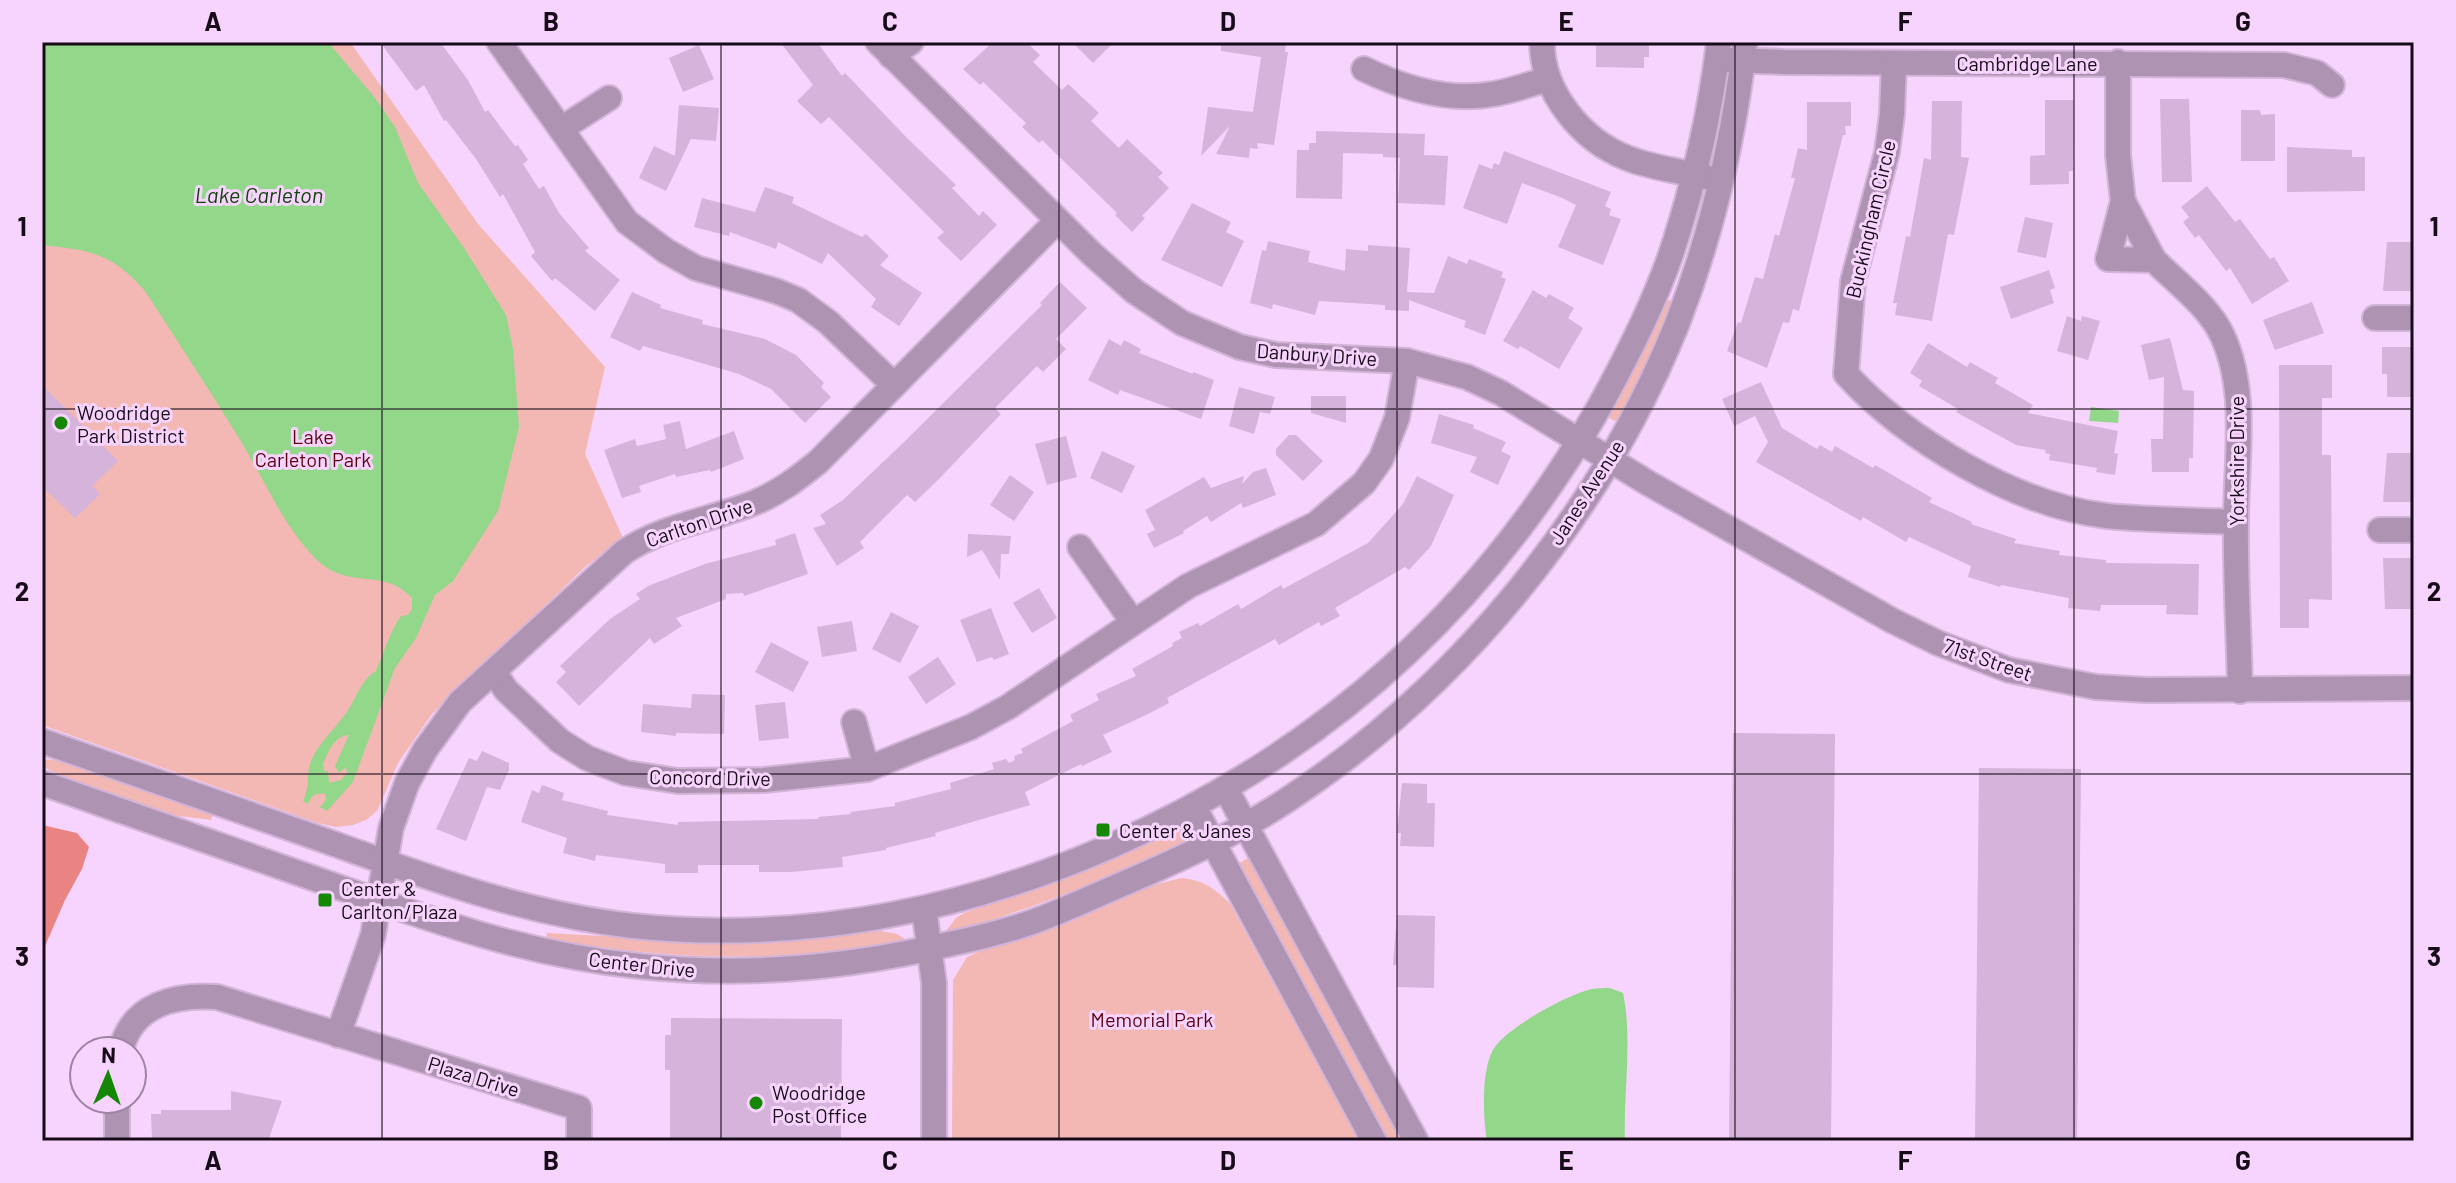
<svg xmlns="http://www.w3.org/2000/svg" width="2456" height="1183" font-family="Barlow,sans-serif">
	<rect width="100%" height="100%" fill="#f7d4fd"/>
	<!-- green -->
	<g fill="#f3b7b4">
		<polygon points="42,42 350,42 478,224 605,367 585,454 623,538 585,567 432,714 398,763 377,811 366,820 353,825 336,827 318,823 42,725"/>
		<polygon points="1666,299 1672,301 1653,356 1619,418 1614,421 1607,416"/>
		<polygon points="42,759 65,761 213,814 211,820 171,815 57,774 42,766"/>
		<path d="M1176,829h16l10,4c-55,29 -114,53 -172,74 -27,9 -56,21 -84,24l10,-13 8,-5 103,-35z"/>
		<polygon points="1248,858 1402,1141 1387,1141 1236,865"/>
		<path d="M1181,878c21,1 35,11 49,26l129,237h-407l1,-161 14,-23 34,-15 95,-32 54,-24z"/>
		<path d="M881,931l16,3 8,5c-20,8 -45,9 -66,12 -99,11 -195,5 -293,-12l1,-6 185,10 39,-1z"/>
	</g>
	<!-- forest -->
	<polygon fill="#e98482" points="42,825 77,833 89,847 82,869 65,900 42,953"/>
	<!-- water -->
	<g fill="#93d78a" fill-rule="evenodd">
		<path d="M42,42h286l47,56 20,29 23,56 46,65 42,67 7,34 6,78 -21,84 -45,70 -18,14 -19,43 -21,30 -42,114 -26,29 -7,-4 6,-7 -1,-6c-9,-2 -14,2 -17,10l-5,-3c7,-14 3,-23 7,-37 7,-20 25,-35 37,-52 10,-15 14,-32 29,-41 8,-18 14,-40 25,-55l7,-1 4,-6v-11c-29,-32 -64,-6 -97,-40 -34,-35 -52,-82 -78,-123 -30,-49 -61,-96 -92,-144 -33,-38 -55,-41 -103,-46zM349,735l-14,31 4,7 7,-6 1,6 -6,7 -12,3 -1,-12h-4l-1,-7c5,-12 11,-28 26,-29z"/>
		<polygon points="2091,407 2119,411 2118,423 2089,421"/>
		<path d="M1610,988l13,5c10,48 0,99 2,148h-138c-4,-23 -6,-70 6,-91 11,-21 75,-56 99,-61 5,-1 12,-1 18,-1z"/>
	</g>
	<!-- building -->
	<g fill="#d5b3db">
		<polygon points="380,42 440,42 468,80 485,112 488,110 515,146 518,145 528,160 523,164 539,189 544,186 559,213 589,248 585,251 620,280 595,311 555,278 552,281 531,256 535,252 503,194 500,197 476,159 446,120 444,121 424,85 416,91"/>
		<polygon points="780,42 817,42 842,76 845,73 907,138 956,185 952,188 979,216 983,211 997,225 961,261 937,238 944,232 829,117 821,124 797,101 813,85"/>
		<polygon points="993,42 1026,42 1040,55 1033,62 1062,90 1068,84 1099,113 1091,121 1119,148 1127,139 1163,173 1158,177 1169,188 1142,216 1145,218 1132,232 1115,215 1117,213 1073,170 1042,140 1039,143 1022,127 1026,123 983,82 980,85 963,69"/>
		<polygon points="1072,42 1114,42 1093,63"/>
		<polygon points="1221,42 1286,42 1285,52 1288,52 1274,145 1257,143 1258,149 1250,148 1249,158 1216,154 1230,126 1201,156 1208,107 1253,112 1261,57 1221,51"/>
		<polygon points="1596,42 1649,42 1649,57 1644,57 1644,68 1596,67"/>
		<polygon points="699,45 714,79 683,92 669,58"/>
		<polygon points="2160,99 2189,99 2192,182 2162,182"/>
		<polygon points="2045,100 2074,100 2073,171 2069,171 2069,184 2030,185 2030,156 2045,155"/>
		<polygon points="1932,101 1962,101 1961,157 1969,158 1954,235 1948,234 1932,321 1895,315 1897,303 1893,303 1906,236 1910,237 1924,158 1931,160"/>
		<polygon points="1807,102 1851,102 1851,126 1845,126 1846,135 1843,135 1799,311 1793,309 1789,323 1783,322 1767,368 1727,351 1738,322 1741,323 1755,277 1763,279 1775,234 1779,236 1795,178 1791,178 1798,148 1807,150"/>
		<polygon points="679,105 719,108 716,141 691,139 666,191 639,178 654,146 675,156"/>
		<polygon points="2241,110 2260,110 2261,115 2275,114 2275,161 2241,161"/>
		<polygon points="1316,131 1425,134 1424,155 1448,156 1445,205 1398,203 1400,158 1383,157 1383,154 1343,153 1342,199 1296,198 1297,150 1309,150 1309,143 1316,143"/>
		<polygon points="2287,147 2352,150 2352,157 2365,157 2365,191 2287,192"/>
		<polygon points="1504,151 1611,192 1605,206 1611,209 1609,215 1621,219 1603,265 1558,247 1576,205 1560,197 1522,183 1507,224 1463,208 1479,164 1492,169 1494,163 1499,165"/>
		<polygon points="2207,186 2235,222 2240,219 2270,259 2274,257 2289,281 2252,304 2230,268 2226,271 2199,235 2195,238 2183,222 2189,217 2181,207"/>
		<polygon points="765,187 794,197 792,203 862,237 866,234 889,256 880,265 922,293 899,326 871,307 876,299 828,253 822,264 778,242 776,249 730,232 729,236 694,227 702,198 755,212"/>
		<polygon points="1192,203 1231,222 1226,232 1244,241 1222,287 1161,260"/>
		<polygon points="2025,217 2053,223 2046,258 2017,252"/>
		<polygon points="1268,241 1310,251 1308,262 1345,271 1346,249 1368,251 1368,245 1410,248 1407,292 1434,293 1448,256 1467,264 1469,259 1503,272 1501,277 1506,279 1485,335 1464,327 1466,321 1409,300 1409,311 1385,310 1385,305 1319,301 1315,315 1273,304 1272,309 1250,303 1262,250 1266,251"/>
		<polygon points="2387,242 2414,242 2414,291 2383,291"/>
		<polygon points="2049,270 2055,288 2050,290 2054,303 2011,319 2000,287"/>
		<polygon points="1060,282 1087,308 1056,339 1066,349 1043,372 1037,366 995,408 1001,414 938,480 915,502 907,495 860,542 864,548 837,566 813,528 826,524 820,515 843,500 902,444 1042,305 1040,303"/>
		<polygon points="1533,290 1546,298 1549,294 1574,308 1568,318 1583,328 1559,369 1520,346 1518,349 1503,341"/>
		<polygon points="632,292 661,305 660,308 703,320 702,324 765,339 796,355 824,383 821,387 831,397 805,423 771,389 739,374 643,346 640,351 610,337"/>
		<polygon points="2312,302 2324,333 2275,350 2263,320"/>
		<polygon points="2067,316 2081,321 2082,316 2100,321 2088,360 2057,351"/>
		<polygon points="2170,338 2183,390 2194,391 2193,458 2189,458 2189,472 2152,472 2151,439 2163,439 2164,377 2149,380 2141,345"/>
		<polygon points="1109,339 1121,346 1124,340 1141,349 1139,353 1193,374 1193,372 1214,380 1201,419 1120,390 1118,395 1088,380"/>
		<polygon points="1928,343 1967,367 1970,362 1998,378 1995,383 2033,405 2028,413 2118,431 2114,453 2118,454 2115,475 2096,472 2097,468 2049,460 2050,454 2045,453 2046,450 2016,445 1956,412 1958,409 1919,386 1922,381 1910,373"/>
		<polygon points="2382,347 2414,347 2414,397 2387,397 2387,374 2382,374"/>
		<polygon points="2279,365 2332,365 2332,398 2322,398 2322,455 2331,455 2332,600 2309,599 2309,628 2280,628"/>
		<polygon points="1761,382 1782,428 1817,449 1820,445 1832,452 1835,446 1873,468 1875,465 1932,498 1929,502 1972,522 1971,524 2016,539 2014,543 2060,551 2059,555 2106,560 2106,563 2199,564 2198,615 2166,614 2167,605 2101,605 2100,611 2068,608 2069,598 2001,585 2000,587 1968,577 1971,566 1909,537 1906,542 1863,517 1861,521 1756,462 1768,442 1755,416 1734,426 1722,399"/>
		<polygon points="42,385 118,461 92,486 100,494 75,518 42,486"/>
		<polygon points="1239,387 1275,397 1270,414 1260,412 1254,434 1229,426"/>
		<polygon points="1311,396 1346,396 1346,423 1311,413"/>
		<polygon points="1439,414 1474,425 1473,428 1506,442 1501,451 1511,456 1498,485 1470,472 1477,457 1431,443"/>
		<polygon points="680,421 686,449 734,431 744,459 711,472 710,470 676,477 675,474 639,486 641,492 622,498 604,450 635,439 637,446 666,439 663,425"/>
		<polygon points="1289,435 1296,435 1323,461 1303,481 1276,455 1276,449"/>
		<polygon points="1066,436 1077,477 1047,485 1035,444"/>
		<polygon points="1102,451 1135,466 1122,493 1090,478"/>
		<polygon points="2387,453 2414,453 2414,502 2383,502"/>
		<polygon points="1266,468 1276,495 1243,508 1241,503 1211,522 1207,516 1183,531 1184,533 1154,548 1147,534 1155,530 1145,510 1204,477 1211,488 1244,476 1242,484 1253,472"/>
		<polygon points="1010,475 1034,492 1014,521 990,505"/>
		<polygon points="1417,476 1454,495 1431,546 1409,570 1405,567 1335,608 1340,616 1321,626 1319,622 1279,645 1275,639 1167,698 1169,703 1148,714 1103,735 1112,752 1082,766 1081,764 1025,792 1030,805 935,833 936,836 886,848 886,850 842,857 843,867 791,872 759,872 759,865 698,865 698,873 665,873 665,864 596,855 595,861 563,853 567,838 521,822 532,790 539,793 542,785 564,793 562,800 608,811 607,815 678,825 678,822 819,819 818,817 851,814 850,812 895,806 895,803 951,789 950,783 994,769 992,763 1006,759 1009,763 1015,760 1014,756 1023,753 1021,749 1073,721 1070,715 1099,700 1096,694 1136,676 1132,669 1173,646 1172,643 1182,638 1179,632 1198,623 1200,626 1238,604 1241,609 1281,585 1283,589 1368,543 1403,504"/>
		<polygon points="795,533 808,574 744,596 743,593 726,594 726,599 676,618 682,626 654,644 650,638 579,706 556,682 566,672 560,666 610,619 640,599 636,594 648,586 705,564 776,545 775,540"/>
		<polygon points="968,534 1011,536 1009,554 1001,554 1000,580 982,550 967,557"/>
		<polygon points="2383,558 2414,558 2414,609 2385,609"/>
		<polygon points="1039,588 1057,618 1032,633 1013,603"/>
		<polygon points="991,608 1009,654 994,660 992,657 977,662 960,620"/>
		<polygon points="891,612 919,626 900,663 872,649"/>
		<polygon points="852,621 857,651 822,657 817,627"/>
		<polygon points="771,642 809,662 793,692 755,672"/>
		<polygon points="938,657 956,684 926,704 908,677"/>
		<polygon points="692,694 725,695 724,734 676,733 676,736 641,732 643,704 691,708"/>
		<polygon points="785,702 789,738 759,741 755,705"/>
		<polygon points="1733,733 1835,734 1831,1141 1729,1141"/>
		<polygon points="482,751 509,763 509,770 500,790 487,787 466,841 436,829 469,758 477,761"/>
		<polygon points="1979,768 2081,769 2077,1141 1975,1141"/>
		<polygon points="1402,783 1427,784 1427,803 1435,803 1434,847 1400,846 1401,833 1397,833"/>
		<polygon points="1397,915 1435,916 1434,988 1397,987 1397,965 1393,965"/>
		<polygon points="671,1018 842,1019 841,1141 670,1141 670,1070 665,1070 665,1035 671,1035"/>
		<polygon points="231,1091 282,1101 268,1141 152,1141 151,1114 161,1114 161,1110 231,1110"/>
	</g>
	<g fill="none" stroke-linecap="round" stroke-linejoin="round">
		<defs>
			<g id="minor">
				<polyline points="499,42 627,222 666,251 696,268 776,291 798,300 828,322 894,385"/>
				<polyline points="878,42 1092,254 1134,291 1182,323 1240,347 1276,355 1407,361 1467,377 1501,393 1648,483 1893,621 1938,643 2009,670 2096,687 2147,690 2414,688"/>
				<path d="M1542,42c0,50 39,98 85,116 25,10 53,13 79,19"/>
				<polyline points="891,56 911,42"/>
				<polyline points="1727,60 1784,62 2284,65 2317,73 2332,85"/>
				<path d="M2118,62v93l5,46 -15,58 46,1c23,23 56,47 69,77 25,55 13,124 13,182 -1,57 3,114 4,172"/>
				<path d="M1894,63l-2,51 -5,38 -34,129 -7,93c60,66 172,132 261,142 42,4 86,4 129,6"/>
				<path d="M1364,69c39,19 85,33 129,25 19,-3 37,-10 55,-15"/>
				<polyline points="561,129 609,98"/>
				<polyline points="2123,201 2154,260"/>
				<polyline points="2375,318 2414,318"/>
				<polyline points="2380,530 2414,530"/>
				<polyline points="1080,547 1133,622"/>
				<polyline points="494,672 506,690 560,741 587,758 626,773 678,781 764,780 867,769 971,727 1008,707 1188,586 1316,524 1364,483 1381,459 1397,418 1407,361"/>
				<polyline points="854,722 867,769"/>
				<path d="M42,741c96,34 192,67 287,101 100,36 198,72 304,84 165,17 327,-14 478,-80 210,-92 371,-235 486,-435 28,-50 55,-102 74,-157 23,-69 39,-140 48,-212"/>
				<path d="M42,783c95,33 190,67 285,100 105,37 199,72 312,83 103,11 208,2 310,-22 29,-6 59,-13 86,-23 28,-10 55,-23 83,-35 58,-25 116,-51 169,-86 172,-113 313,-285 390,-476 35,-90 57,-187 68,-282"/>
				<polyline points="1226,789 1416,1141"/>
				<polyline points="1194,807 1374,1141"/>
				<polyline points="924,909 934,983 934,1141"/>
				<path d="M338,1035l35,-100 18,-107 16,-45 18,-33 35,-48 164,-150c40,-27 88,-32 132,-50 24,-10 42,-24 62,-40l239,-241"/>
				<path d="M121,1051c10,-47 55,-57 96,-54l362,111v33"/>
				<polyline points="117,1141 117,1099"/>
			</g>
		</defs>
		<!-- minor casing -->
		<use href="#minor" stroke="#d3b4d9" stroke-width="28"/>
		<!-- minor -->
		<use href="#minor" stroke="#af93b3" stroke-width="24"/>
	</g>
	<!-- grid -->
	<path fill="none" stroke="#170b19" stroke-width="2" stroke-opacity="0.55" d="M382,42v1099M721,42v1099M1059,42v1099M1397,42v1099M1735,42v1099M2074,42v1099M42,409h2372M42,774h2372"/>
	<!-- markers -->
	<g fill="#148704" stroke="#f7d4fd" stroke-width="3">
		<circle cx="61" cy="423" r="8"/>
		<rect x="1095" y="822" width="16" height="16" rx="4"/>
		<rect x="317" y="892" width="16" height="16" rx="4"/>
		<circle cx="756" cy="1103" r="8"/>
	</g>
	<g text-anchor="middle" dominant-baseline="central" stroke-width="6" stroke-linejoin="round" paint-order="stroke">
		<!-- street labels -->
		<g font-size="20" fill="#170b19" stroke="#f7d4fd">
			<text x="2027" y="63">Cambridge Lane</text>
			<text transform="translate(1870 219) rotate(-77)">Buckingham Circle</text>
			<text transform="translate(1317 354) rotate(4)">Danbury Drive</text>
			<text transform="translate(2236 461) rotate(-90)">Yorkshire Drive</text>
			<text transform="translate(1586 492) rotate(-57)">Janes Avenue</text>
			<text transform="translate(699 522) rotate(-19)">Carlton Drive</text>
			<text transform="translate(1988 659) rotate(19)">71st Street</text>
			<text transform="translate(710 777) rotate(1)">Concord Drive</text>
			<text transform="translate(642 964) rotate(6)">Center Drive</text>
			<text transform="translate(474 1076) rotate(17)">Plaza Drive</text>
		</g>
		<!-- poi labels -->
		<g font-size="20" fill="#170b19" stroke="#f7d4fd" text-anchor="start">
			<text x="77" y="412">Woodridge<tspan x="77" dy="23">Park District</tspan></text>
			<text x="1119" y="830">Center &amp; Janes</text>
			<text x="341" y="888">Center &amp;<tspan x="341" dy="23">Carlton/Plaza</tspan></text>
			<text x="772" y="1092">Woodridge<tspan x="772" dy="23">Post Office</tspan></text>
		</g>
		<!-- park labels -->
		<g font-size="20" fill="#5f000f" stroke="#f7d4fd">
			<text x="313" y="436">Lake<tspan x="313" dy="23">Carleton Park</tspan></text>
			<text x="1152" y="1019">Memorial Park</text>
		</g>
		<!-- water labels -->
		<g font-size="22" font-style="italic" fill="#14420f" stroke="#f7d4fd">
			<text x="259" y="194">Lake Carleton</text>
		</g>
	</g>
	<!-- border -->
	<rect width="2456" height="1183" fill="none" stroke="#f7d4fd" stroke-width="88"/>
	<!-- north arrow -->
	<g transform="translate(108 1075) rotate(2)"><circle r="38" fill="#f7d4fd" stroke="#9d84a2" stroke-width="2"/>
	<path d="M0-6L14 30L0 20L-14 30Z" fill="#148704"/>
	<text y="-12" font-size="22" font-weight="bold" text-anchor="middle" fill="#170b19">N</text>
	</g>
	<rect x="44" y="44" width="2368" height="1095" fill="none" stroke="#170b19" stroke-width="3"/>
	<g font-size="26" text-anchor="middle" font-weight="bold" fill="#170b19">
		<text x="213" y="31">A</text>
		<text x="551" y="31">B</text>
		<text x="890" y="31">C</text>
		<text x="1228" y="31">D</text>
		<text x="1566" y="31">E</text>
		<text x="1905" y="31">F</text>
		<text x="2243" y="31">G</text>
		<text x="22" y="236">1</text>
		<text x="2434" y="236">1</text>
		<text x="22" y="601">2</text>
		<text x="2434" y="601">2</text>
		<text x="22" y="966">3</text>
		<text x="2434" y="966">3</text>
		<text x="213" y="1170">A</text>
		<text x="551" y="1170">B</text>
		<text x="890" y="1170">C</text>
		<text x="1228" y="1170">D</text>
		<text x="1566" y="1170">E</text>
		<text x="1905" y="1170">F</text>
		<text x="2243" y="1170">G</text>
	</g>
</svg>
